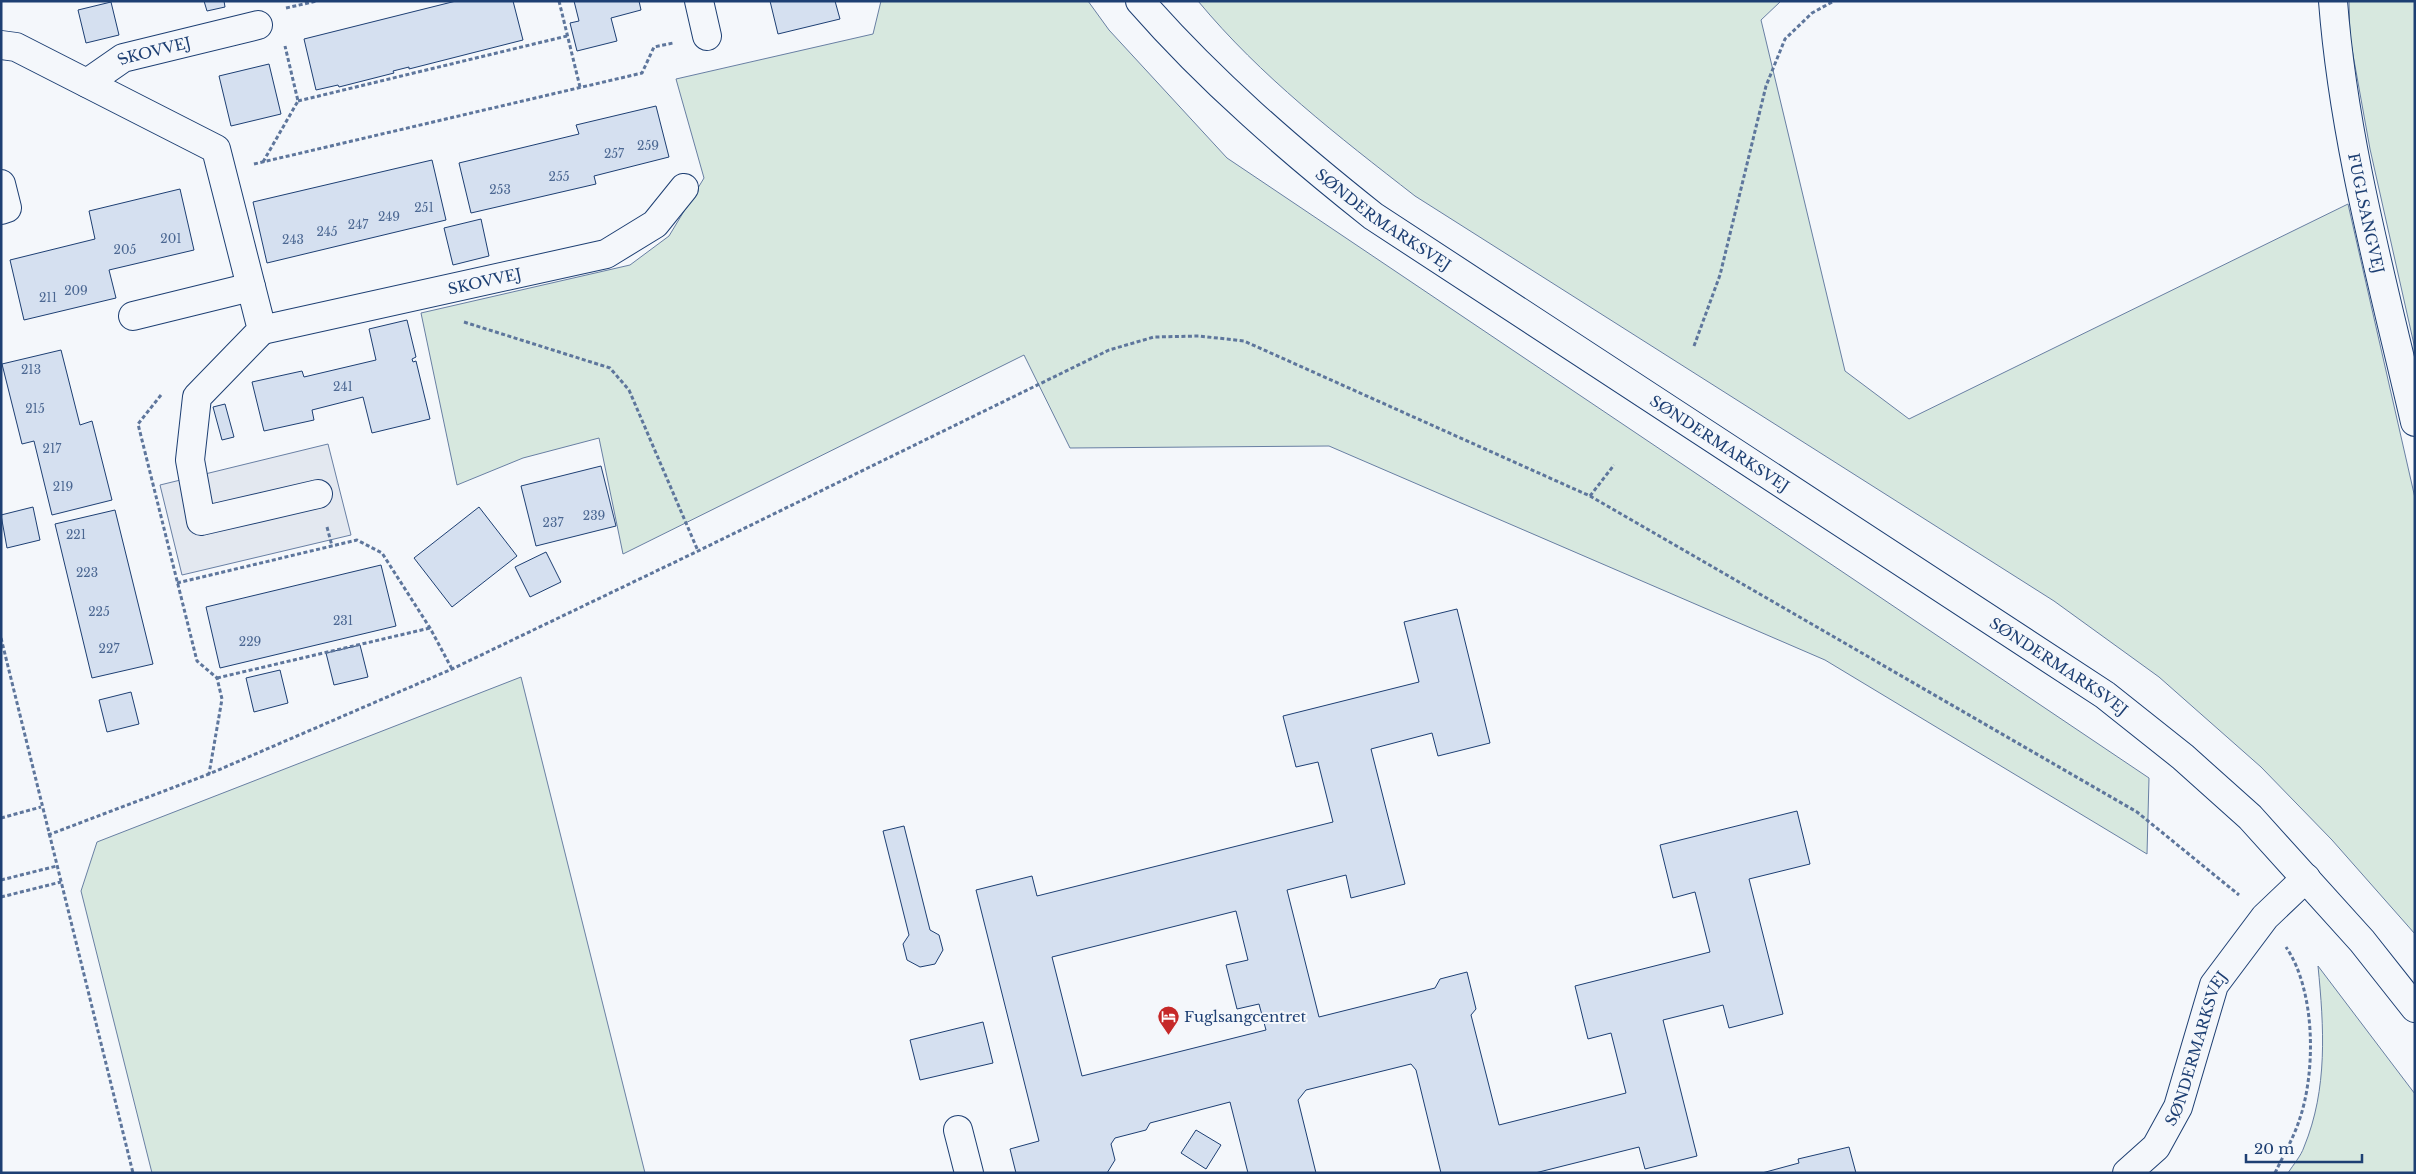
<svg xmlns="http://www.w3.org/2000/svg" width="2416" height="1174" font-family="'Libre Baskerville',serif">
	<rect width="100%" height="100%" fill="#f4f7fb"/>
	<!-- green -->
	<g fill="#d7e8df" stroke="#687fa3">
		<polygon points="881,1 1088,1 1109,30 1227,158 2149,778 2147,854 1825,660 1329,446 1070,448 1024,355 623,554 599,438 523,458 457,485 421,313 630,265 669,236 704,178 676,79 873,34"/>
		<path d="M1198,1h583l-20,19 84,351 64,48 439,-215 67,294v436l-83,-94 -71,-73 -102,-90 -105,-76 -639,-405c-77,-60 -154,-119 -217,-195z"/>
		<polygon points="2349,1 2415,1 2415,349 2370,149 2350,38"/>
		<polygon points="521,677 645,1173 152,1173 81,891 97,842"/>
		<path d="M2318,966l97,128v79h-127c5,-8 13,-17 16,-26 24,-58 20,-120 14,-181z"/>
	</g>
	<!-- parking -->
	<polygon fill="#e3e8f0" stroke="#687fa3" points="328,444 351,535 182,575 160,485"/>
	<!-- building -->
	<g fill="#d5e0f0" stroke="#1d3f73" fill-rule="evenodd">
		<polygon points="204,1 224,1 225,7 207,11"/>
		<polygon points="456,1 513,1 523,40 409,69 409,67 393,71 394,73 339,87 338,85 316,90 304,39"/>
		<polygon points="574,1 639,1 641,10 611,18 617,41 577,51 570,23 579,21"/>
		<polygon points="770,1 835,1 840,19 778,34"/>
		<polygon points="111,2 119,35 86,43 78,10"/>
		<polygon points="269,64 281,114 231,126 219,76"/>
		<polygon points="656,106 669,157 594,176 596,184 471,213 459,163 579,134 576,125"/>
		<polygon points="432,160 446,220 267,263 253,202"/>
		<polygon points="180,189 194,250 109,270 116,298 24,320 10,260 95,239 89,211"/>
		<polygon points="481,219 489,256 453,265 444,228"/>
		<polygon points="407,320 416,357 412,359 413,362 416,361 430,419 372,433 363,397 312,410 314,420 264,431 252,382 302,371 304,377 376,360 369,329"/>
		<polygon points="61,350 80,425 92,421 112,500 52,515 34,441 22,444 2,364"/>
		<polygon points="225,404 234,437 222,440 213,407"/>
		<polygon points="601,466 616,526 536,546 521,486"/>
		<polygon points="33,507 40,540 7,548 1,515"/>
		<polygon points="479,507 517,556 452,607 414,558"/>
		<polygon points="115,510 153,664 92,678 55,524"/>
		<polygon points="546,552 561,582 530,597 515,567"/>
		<polygon points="381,565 396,626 220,668 206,607"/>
		<path d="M1457,609l33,134 -52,13 -6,-23 -61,16 34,135 -54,14 -5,-23 -59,15 32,127 116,-29 5,-9 27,-7 9,37 -5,6 28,110 127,-32 -15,-60 -23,6 -13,-53 135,-34 -15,-60 -22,6 -13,-53 137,-34 13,53 -61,15 34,135 -54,14 -6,-23 -60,15 34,136 -52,13 -6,-22 -104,26h-94l-25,-103 -5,-6 -105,26 -8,10 18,73h-68l-18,-71 -80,21 -4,7 -31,8 -4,6 4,16 -8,13h-91l-6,-24 29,-8 -63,-251 56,-14 5,20 296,-74 -15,-60 -22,5 -13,-51 136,-34 -15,-60zM1236,911l12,49 -22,5 11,44 22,-5 7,26 -184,46 -30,-119z"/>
		<polygon points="360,645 368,677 334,685 326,653"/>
		<polygon points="280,670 288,703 254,712 246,678"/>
		<polygon points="131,692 139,724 107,732 99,700"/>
		<polygon points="904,826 930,930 939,935 943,950 935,964 920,967 907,960 903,944 909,935 883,831"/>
		<polygon points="983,1022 993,1063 920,1080 910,1040"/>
		<polygon points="1196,1130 1221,1145 1206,1169 1181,1153"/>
		<polygon points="1849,1147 1856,1173 1762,1173 1799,1163 1798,1159"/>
	</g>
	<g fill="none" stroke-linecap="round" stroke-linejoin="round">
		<defs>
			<g id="minor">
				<polyline points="699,1 707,36"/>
				<path id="s1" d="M1140,1c70,80 150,149 233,215l732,479 78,62 67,60 112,124 53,67"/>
				<path id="s2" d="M2333,1c11,143 50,282 82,421"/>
				<polyline points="1,45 16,47 216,149 262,330 197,397 190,460 201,521 318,494"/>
				<path id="s3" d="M87,83l36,-25 135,-33"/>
				<polyline points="1,184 7,208 1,210"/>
				<polyline points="133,316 251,287"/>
				<path id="s4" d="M262,330l344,-76 49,-30 29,-36"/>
				<polyline points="958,1130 969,1173"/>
				<path id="s5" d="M2127,1173l29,-26 22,-40 36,-122 51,-68 41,-39"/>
			</g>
		</defs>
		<!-- minor casing -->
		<use href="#minor" stroke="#1d3f73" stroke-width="30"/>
		<!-- path -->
		<g stroke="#5e769c" stroke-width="3" stroke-dasharray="4 2.5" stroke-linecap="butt">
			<polyline points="559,1 580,87"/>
			<polyline points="286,8 317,1"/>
			<polyline points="298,101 567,36"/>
			<polyline points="263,162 298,101 285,46"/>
			<polyline points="254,164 642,73 654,47 673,43"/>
			<polyline points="464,322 610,368 629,390 698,551"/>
			<polyline points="1694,346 1720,275 1766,86 1785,39 1812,13 1834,1"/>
			<polyline points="161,395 138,424 197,661 217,678 222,699 209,774"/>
			<polyline points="1590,496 1614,465"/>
			<polyline points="327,527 332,546"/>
			<polyline points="177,583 357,540 382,553 430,628 452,669"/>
			<polyline points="1,638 133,1173"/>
			<polyline points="217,678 430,628"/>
			<polyline points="1,818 41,807"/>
			<polyline points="48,835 209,774 452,669 698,551 1109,350 1154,337 1199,336 1244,341 1590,496 2137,812 2239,895"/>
			<polyline points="1,880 57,866"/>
			<polyline points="1,897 61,882"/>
			<path d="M2275,1173c8,-17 18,-34 24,-52 17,-48 17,-130 -13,-174"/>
		</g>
		<!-- minor -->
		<use href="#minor" stroke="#f4f7fb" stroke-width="28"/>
	</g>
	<!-- icons -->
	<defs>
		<symbol id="hotel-pin" viewBox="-11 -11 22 30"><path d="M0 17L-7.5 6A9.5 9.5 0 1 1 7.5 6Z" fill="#c62828" stroke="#f4f7fb"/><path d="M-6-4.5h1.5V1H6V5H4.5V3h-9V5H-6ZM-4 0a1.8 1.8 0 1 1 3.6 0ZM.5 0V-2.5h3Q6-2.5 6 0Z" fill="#fff"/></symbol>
	</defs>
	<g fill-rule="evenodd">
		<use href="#hotel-pin" x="1156" y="1004" width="25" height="34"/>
	</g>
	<g text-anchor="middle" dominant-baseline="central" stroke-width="4" stroke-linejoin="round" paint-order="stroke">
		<!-- number labels -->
		<g font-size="12" fill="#4b6792">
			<text x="648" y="145">259</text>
			<text x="614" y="153">257</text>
			<text x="559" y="176">255</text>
			<text x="500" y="189">253</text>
			<text x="424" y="207">251</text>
			<text x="389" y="216">249</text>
			<text x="358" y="224">247</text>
			<text x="327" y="231">245</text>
			<text x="171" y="238">201</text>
			<text x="293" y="239">243</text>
			<text x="125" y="249">205</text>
			<text x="76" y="290">209</text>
			<text x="48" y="297">211</text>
			<text x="31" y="369">213</text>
			<text x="343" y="386">241</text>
			<text x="35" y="408">215</text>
			<text x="52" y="448">217</text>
			<text x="63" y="486">219</text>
			<text x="594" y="515">239</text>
			<text x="553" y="522">237</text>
			<text x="76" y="534">221</text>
			<text x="87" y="572">223</text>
			<text x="99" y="611">225</text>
			<text x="343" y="620">231</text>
			<text x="250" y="641">229</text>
			<text x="109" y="648">227</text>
		</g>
		<!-- street labels -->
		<g font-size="15" fill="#1d3f73" stroke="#f4f7fb">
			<text stroke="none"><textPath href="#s3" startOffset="76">SKOVVEJ</textPath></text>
			<text stroke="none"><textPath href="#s2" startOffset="215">FUGLSANGVEJ</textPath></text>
			<text stroke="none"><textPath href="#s1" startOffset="328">SØNDERMARKSVEJ</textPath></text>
			<text stroke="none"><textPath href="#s4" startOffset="228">SKOVVEJ</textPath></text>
			<text stroke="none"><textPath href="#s1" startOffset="732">SØNDERMARKSVEJ</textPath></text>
			<text stroke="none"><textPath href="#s1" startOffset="1138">SØNDERMARKSVEJ</textPath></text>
			<text stroke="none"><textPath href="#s5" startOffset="146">SØNDERMARKSVEJ</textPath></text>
		</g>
		<!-- poi labels -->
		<g font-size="15" fill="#1d3f73" stroke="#f4f7fb" text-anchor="start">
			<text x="1184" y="1016">Fuglsangcentret</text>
		</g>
	</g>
	<!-- border -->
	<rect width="2416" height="1174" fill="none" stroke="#1d3f73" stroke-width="5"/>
	<!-- scale -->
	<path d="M2246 1154v8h116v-8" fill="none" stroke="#1d3f73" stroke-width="2.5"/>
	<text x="2254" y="1154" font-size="15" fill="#1d3f73" stroke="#f4f7fb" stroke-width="4" paint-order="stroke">20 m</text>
</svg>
